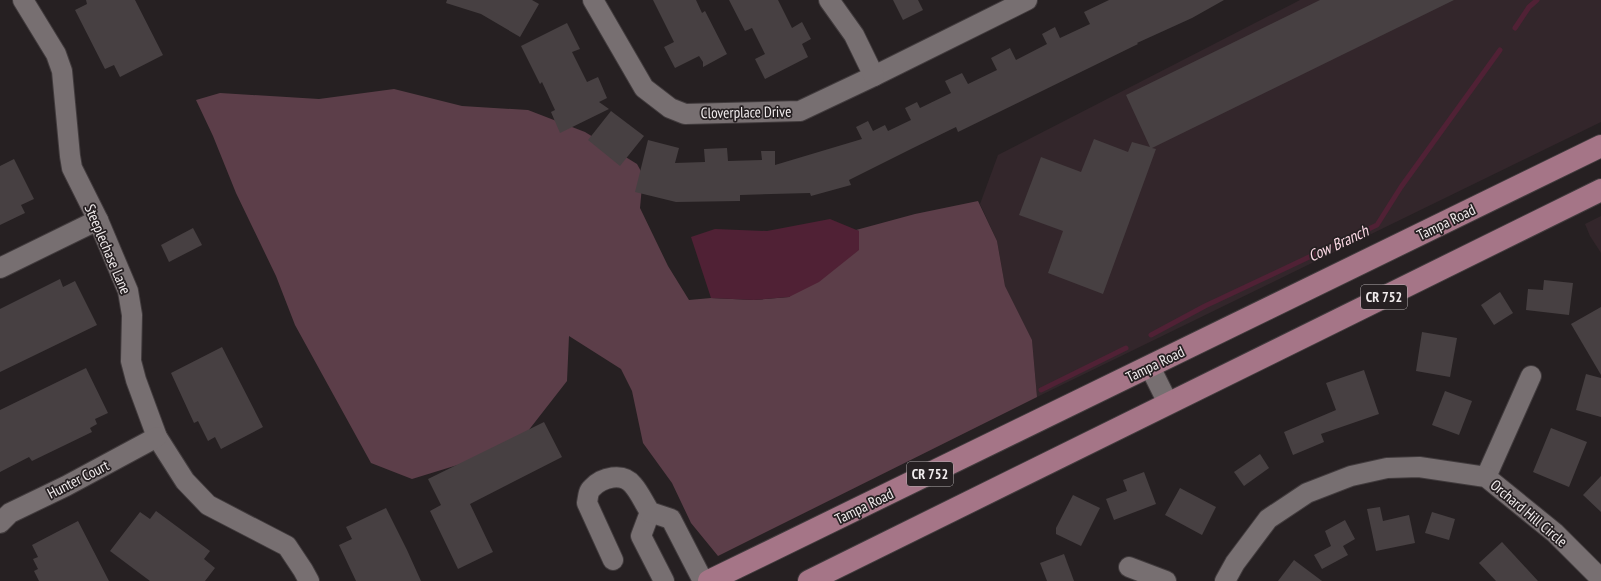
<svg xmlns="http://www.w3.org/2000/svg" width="1601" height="581" font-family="'PT Sans Narrow',sans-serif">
	<rect width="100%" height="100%" fill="#262022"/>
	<!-- built -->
	<g fill="#33262b">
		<polygon points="1300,0 1601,0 1601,122 1037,397 1032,340 1005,286 997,241 980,204 998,155"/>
		<polygon points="1601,216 1601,253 1590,236 1585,224"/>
	</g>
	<!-- green -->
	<polygon fill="#5c3e49" points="394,89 462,106 528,110 585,132 637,164 643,175 640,208 668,266 689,300 711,298 754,300 789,297 859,231 856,230 915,214 978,201 997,241 1005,286 1032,340 1037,397 718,556 691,523 672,483 643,443 632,391 621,369 569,336 567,381 521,440 464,463 412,479 371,463 295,325 276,276 236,193 213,136 196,100 220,93 319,99"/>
	<!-- water -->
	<polygon fill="#502135" points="830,219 859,231 859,250 819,282 789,297 754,300 711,298 691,237 715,229 767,231"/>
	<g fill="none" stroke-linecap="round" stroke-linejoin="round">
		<!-- stream -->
		<g stroke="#502135" stroke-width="5">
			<polyline points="1515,28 1529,7 1537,0"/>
			<polyline points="1151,335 1205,306 1377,225 1401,187 1500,50"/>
			<polyline points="1041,390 1126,348"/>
		</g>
	</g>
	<!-- building -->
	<g fill="#474042">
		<polygon points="86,0 135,0 163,55 120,77 114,65 105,69 75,10 87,4"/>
		<polygon points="447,0 532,0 539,4 520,37 481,14 446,3"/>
		<polygon points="653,0 696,0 702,13 705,11 727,54 703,67 703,62 699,56 675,68 664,47 674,42"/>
		<polygon points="729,0 778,0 792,28 802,22 811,39 802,44 808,57 765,79 755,59 765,54 752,28 745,31"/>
		<polygon points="893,0 918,0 923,10 903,20"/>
		<polygon points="1109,0 1224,0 1192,18 1137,43 1138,44 958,132 956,127 911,149 849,180 851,185 811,196 810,193 740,195 740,201 676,202 635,192 648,140 679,148 675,163 705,162 704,149 727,148 728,161 762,160 761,151 775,151 775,165 862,139 856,127 868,121 873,131 885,125 888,131 911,120 905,108 917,102 920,108 951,93 945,81 962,73 968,84 997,70 991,58 1010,48 1016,60 1047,44 1042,34 1055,27 1060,38 1090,24 1084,12"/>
		<polygon points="1320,0 1454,0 1152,148 1156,149 1103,294 1048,273 1063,231 1019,215 1041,157 1081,172 1094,139 1128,152 1132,142 1150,147 1126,95"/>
		<polygon points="567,23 580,49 572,52 587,82 598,77 607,98 599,102 609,109 560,133 551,112 555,110 542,82 540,84 521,46"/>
		<polygon points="611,111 644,136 620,166 588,140"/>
		<polygon points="14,159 34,199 21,205 25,213 0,225 0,166"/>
		<polygon points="193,228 202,245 169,262 161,245"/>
		<polygon points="60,279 63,287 75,281 97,325 0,372 0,309"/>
		<polygon points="1544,280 1573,283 1569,315 1526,310 1528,289 1543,290"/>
		<polygon points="1500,292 1513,313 1494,325 1481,305"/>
		<polygon points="1601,307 1601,375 1571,324"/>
		<polygon points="1422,332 1457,338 1450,377 1416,371"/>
		<polygon points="222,347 263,427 221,449 215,437 208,441 198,421 194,423 171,373"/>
		<polygon points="86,368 108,413 95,419 97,424 90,428 92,432 32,461 29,457 0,472 0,410"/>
		<polygon points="1364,370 1379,414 1321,434 1324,442 1293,455 1284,432 1336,410 1326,383"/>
		<polygon points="1586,374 1601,378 1601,417 1576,410"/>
		<polygon points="1445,391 1472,401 1459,435 1432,425"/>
		<polygon points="544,422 562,457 470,504 493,552 458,569 430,511 441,505 428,479"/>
		<polygon points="1551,428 1587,442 1569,487 1533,472"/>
		<polygon points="1260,454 1269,468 1244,486 1234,472"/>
		<polygon points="1144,472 1156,504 1114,520 1106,499 1127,491 1123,480"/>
		<polygon points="1601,476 1601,512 1583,495"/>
		<polygon points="1180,488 1216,507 1202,535 1165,515"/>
		<polygon points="1073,495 1100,508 1081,546 1056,534 1056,528"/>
		<polygon points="1380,507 1383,521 1409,515 1415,543 1376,551 1367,509"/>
		<polygon points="386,508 407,550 421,581 356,581 339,545 352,539 346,527"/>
		<polygon points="156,511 210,551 204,559 215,568 205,581 150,581 110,551 140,512 150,519"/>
		<polygon points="1432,512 1455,519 1449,540 1425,533"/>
		<polygon points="1345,520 1355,539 1343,546 1348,555 1322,569 1314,555 1331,546 1325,531"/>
		<polygon points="78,521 109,581 39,581 34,571 38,569 33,559 38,557 32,545"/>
		<polygon points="1502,542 1538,581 1496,581 1479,563"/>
		<polygon points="1064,554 1074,581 1047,581 1040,563"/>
		<polygon points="1294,560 1322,581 1278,581"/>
	</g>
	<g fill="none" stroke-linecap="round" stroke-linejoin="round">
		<defs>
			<g id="minor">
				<polyline points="23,0 56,54 62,71 70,156 72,168 98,220 128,291 132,315 131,361 136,380 157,437 185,481 208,505 287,546 303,570 309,581"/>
				<polyline points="593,0 644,88 670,108 685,114 800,111 874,76 1027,0"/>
				<polyline points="829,0 854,35 874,76"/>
				<polyline points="0,268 98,220"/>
				<polyline points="1150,367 1168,403"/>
				<polyline points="1486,477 1531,376"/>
				<polyline points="650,512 641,536 664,581"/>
				<polyline points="0,523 10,513 66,486 157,437"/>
				<path d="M613,560l-26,-57c1,-5 1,-12 5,-15 10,-11 31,-16 41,-3 7,8 11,18 17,27l21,7 32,62"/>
				<polyline points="1129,567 1166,581"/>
				<polyline points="1225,581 1235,563 1268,519 1307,493 1351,476 1387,468 1419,467 1486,477 1555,533 1601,579"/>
			</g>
			<g id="primary">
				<polyline points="709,581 1601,146"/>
				<polyline points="809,581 1601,190"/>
			</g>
		</defs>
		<!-- minor casing -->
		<use href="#minor" stroke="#413b3d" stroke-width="22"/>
		<!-- primary casing -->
		<use href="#primary" stroke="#413b3d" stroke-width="24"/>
		<!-- minor -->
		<use href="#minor" stroke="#776f71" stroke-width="20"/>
		<!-- primary -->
		<use href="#primary" stroke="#a57587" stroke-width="22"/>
	</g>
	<g text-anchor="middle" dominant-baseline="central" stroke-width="3.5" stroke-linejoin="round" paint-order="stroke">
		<!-- shield labels -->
		<g fill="#262022" stroke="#b4afb0" stroke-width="1">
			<rect x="1361" y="285" width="46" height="24" rx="3"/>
			<rect x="907" y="462" width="46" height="24" rx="3"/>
		</g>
		<g font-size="14" font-weight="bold" fill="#f1eced">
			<text x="1384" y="297">CR 752</text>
			<text x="930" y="474">CR 752</text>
		</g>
		<!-- street labels -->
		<g font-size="15" fill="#f1eced" stroke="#262022">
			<text transform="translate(746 112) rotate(-1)">Cloverplace Drive</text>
			<text transform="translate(1446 222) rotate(-26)">Tampa Road</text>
			<text transform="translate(108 249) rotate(67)">Steeplechase Lane</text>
			<text transform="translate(1155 364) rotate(-26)">Tampa Road</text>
			<text transform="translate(78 479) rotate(-27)">Hunter Court</text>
			<text transform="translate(864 506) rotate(-26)">Tampa Road</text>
			<text transform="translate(1529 513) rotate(40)">Orchard Hill Circle</text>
		</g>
		<!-- water labels -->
		<g font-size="16" font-style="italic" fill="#fcd9e5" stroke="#262022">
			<text transform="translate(1338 243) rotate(-25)">Cow Branch</text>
		</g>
	</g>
</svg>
